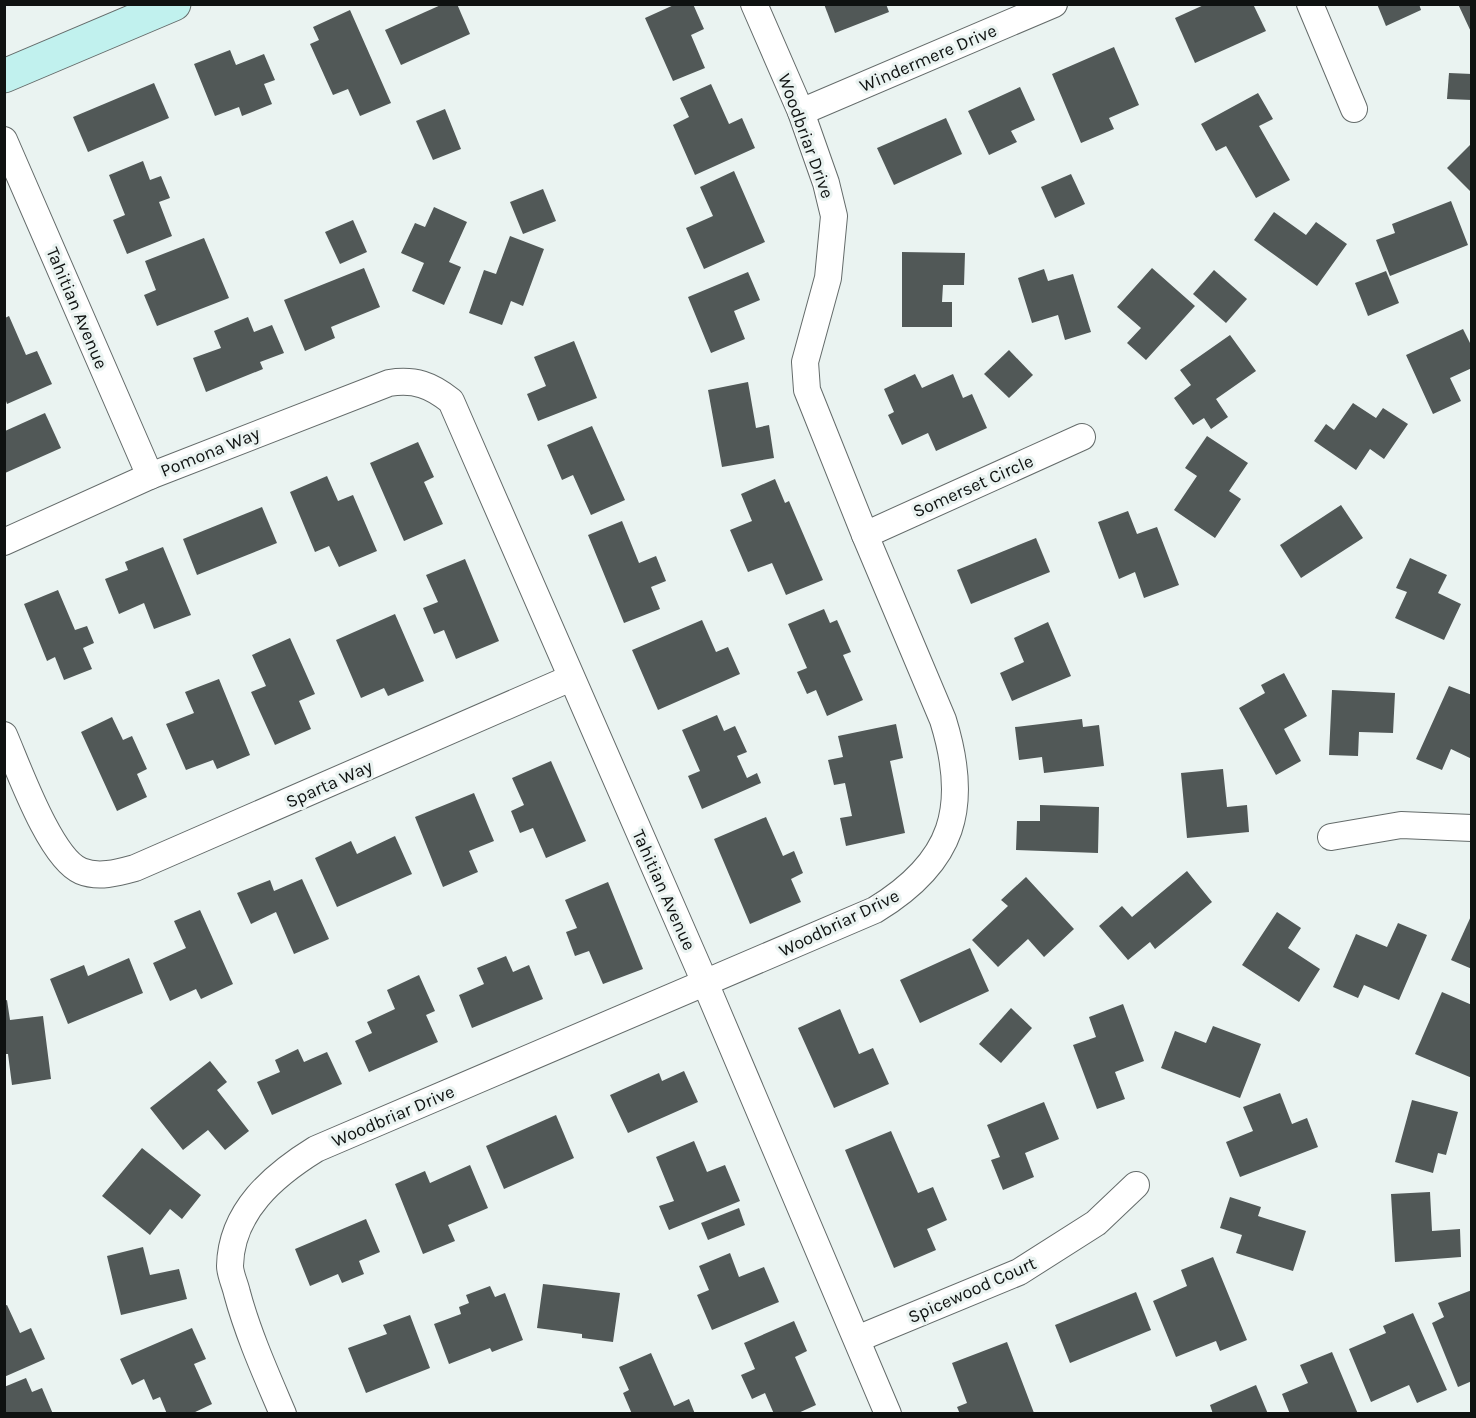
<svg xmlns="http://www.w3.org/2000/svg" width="1476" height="1418" font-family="Karla,sans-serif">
	<rect width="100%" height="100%" fill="#eaf3f1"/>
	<!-- building -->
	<g fill="#515857">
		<polygon points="443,4 457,4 470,34 401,65 385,30"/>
		<polygon points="676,4 693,4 704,29 691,35 705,68 673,81 645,18"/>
		<polygon points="824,4 886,4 889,12 835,33"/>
		<polygon points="1206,4 1253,4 1266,31 1195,63 1175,18"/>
		<polygon points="1377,4 1419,4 1421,10 1386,26"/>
		<polygon points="1458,4 1472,4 1472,34"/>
		<polygon points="350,10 391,103 360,116 348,89 333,95 310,44 319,40 313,27"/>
		<polygon points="1114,47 1139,105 1109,118 1114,129 1081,143 1052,74"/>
		<polygon points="230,50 236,65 264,54 275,80 264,84 272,104 242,116 239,107 215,116 194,64"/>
		<polygon points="1449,73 1472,74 1472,100 1447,99"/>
		<polygon points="154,83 169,118 88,152 73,117"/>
		<polygon points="711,84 729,124 742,118 755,148 695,175 673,125 689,117 680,98"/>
		<polygon points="1020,87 1035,120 1011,131 1017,142 989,155 968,111"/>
		<polygon points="1258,93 1273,119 1259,126 1290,180 1256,198 1226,146 1216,151 1201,124"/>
		<polygon points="445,109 461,149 433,160 416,121"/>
		<polygon points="946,118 962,154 894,185 877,148"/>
		<polygon points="1472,143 1472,193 1447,168"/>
		<polygon points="143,161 150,180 161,176 170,198 159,202 172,236 127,254 113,220 125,215 109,175"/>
		<polygon points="734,171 765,242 704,269 686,228 713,216 700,187"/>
		<polygon points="1071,174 1085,204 1055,218 1041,187"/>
		<polygon points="543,189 556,221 523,234 510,202"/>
		<polygon points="1451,201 1468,245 1390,276 1376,240 1395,233 1392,224"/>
		<polygon points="434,207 467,222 449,262 461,267 444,305 412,291 424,263 401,253 415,223 425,227"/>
		<polygon points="1274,212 1306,235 1316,222 1347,244 1317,286 1254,240"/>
		<polygon points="353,220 367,252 340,264 325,232"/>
		<polygon points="510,236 544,249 523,306 511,301 502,325 469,313 484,270 496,274"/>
		<polygon points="204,238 229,298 157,326 144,295 156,290 145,261"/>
		<polygon points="902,252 965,253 964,285 943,285 942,302 952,302 952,327 902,327"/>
		<polygon points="364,268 380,307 331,327 335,338 305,351 284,300"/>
		<polygon points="1152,268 1195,306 1146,360 1127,343 1141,328 1117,307"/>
		<polygon points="1044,269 1048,281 1073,274 1091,332 1065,340 1058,315 1032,323 1018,278"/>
		<polygon points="1214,270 1247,299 1226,323 1193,294"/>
		<polygon points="1386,271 1399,303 1368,316 1355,283"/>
		<polygon points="748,272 760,300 734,311 745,339 711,353 688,297"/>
		<polygon points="9,316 26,355 37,351 52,384 7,404 5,398 5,318"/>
		<polygon points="248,317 254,332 272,325 284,353 260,362 263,369 206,392 193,358 221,348 214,331"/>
		<polygon points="1463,329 1472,347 1472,368 1450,378 1461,401 1433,414 1406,355"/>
		<polygon points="1230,335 1256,371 1216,399 1228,417 1211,429 1204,418 1193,425 1174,398 1191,385 1180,370"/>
		<polygon points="574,341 597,398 538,421 527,394 546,386 534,357"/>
		<polygon points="1009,350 1033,375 1009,398 984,374"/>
		<polygon points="915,374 922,388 953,374 963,398 972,394 987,428 936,451 928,433 902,445 888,415 894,412 884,389"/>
		<polygon points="748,382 756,428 769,425 774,458 722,467 708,390"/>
		<polygon points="1353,403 1376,418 1383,408 1408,424 1384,459 1370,449 1356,470 1314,441 1326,424 1334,430"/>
		<polygon points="45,413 61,448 5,473 5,431"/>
		<polygon points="592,426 625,500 591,515 573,475 562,480 547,445"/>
		<polygon points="1207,436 1248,463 1229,491 1241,499 1215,538 1174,510 1197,476 1185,468"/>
		<polygon points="418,442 434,477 424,482 443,524 404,541 370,463"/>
		<polygon points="327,476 338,501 353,495 377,551 339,567 329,546 315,552 290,492"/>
		<polygon points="775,479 785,503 789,501 823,580 786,595 772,563 748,572 730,530 752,521 741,494"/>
		<polygon points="1341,505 1363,538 1301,578 1280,545"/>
		<polygon points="262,507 277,543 197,575 183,539"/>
		<polygon points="1128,511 1137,534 1157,527 1179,585 1144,598 1135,572 1119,579 1098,522"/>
		<polygon points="622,521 639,563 656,556 666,581 651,587 660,609 624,623 588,535"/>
		<polygon points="1036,538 1050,572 971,604 957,570"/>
		<polygon points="163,547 191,615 154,629 144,603 119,614 105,579 128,570 125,562"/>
		<polygon points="1410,558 1447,575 1438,593 1461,604 1444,640 1395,618 1407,592 1396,588"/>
		<polygon points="465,559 499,641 456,659 444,630 434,634 423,608 438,602 426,575"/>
		<polygon points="58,590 75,630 87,626 94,643 83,648 92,669 64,680 55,657 47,661 24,604"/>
		<polygon points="824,609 830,623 837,620 851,652 843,655 863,700 827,716 816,690 807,694 797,672 807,668 788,624"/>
		<polygon points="395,614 424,681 388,696 384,688 361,698 336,640"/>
		<polygon points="702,620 716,652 728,647 740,674 658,710 632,650"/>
		<polygon points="1048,622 1071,676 1012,701 1000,673 1024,662 1014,638"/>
		<polygon points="290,638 315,694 299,701 311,729 275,745 251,692 266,686 252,655"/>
		<polygon points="1284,673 1307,716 1284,729 1301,761 1276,775 1239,708 1265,693 1261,685"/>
		<polygon points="219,679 250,755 217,769 213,760 186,770 166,724 194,713 185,692"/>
		<polygon points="1449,686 1472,695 1472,759 1451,749 1442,770 1416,759"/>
		<polygon points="1332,690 1395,693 1393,733 1359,732 1358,756 1329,755"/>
		<polygon points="717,715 724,731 735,726 747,752 737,756 747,778 757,773 761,783 702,809 688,776 700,771 682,730"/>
		<polygon points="112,717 123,740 132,736 147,769 137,774 147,797 117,811 81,732"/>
		<polygon points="1082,719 1083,727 1099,725 1104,766 1044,773 1042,757 1019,760 1015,727"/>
		<polygon points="896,724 903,758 890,761 905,833 846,846 840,818 852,816 845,783 834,785 828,760 843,757 838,736"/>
		<polygon points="551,761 586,841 546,858 533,828 520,833 511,811 524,805 512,778"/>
		<polygon points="1223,769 1227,807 1247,805 1249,832 1187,838 1181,773"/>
		<polygon points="474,793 494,841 469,851 478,872 443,887 415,817"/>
		<polygon points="1040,805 1099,807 1098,853 1016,850 1017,821 1040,821"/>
		<polygon points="766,817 783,856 794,851 803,873 791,879 801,902 750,924 714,839"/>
		<polygon points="395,836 412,874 337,907 315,858 351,841 357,854"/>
		<polygon points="1187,871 1212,902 1155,949 1150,942 1128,960 1099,926 1122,906 1132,917"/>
		<polygon points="1026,877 1074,929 1044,957 1028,939 998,967 972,940 1008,906 1001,900"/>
		<polygon points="302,879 329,939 294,954 276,912 251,924 237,893 270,880 274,891"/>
		<polygon points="608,882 643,969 603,984 589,951 575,956 566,932 577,928 565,900"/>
		<polygon points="200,910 233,984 201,999 196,989 170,1001 153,963 186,948 174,921"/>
		<polygon points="1277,912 1301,928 1288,948 1320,969 1299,1002 1242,965"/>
		<polygon points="1472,914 1472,969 1451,960"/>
		<polygon points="1398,923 1427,935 1399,1000 1364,985 1358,998 1333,987 1356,934 1387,947"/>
		<polygon points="970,948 989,991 920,1023 900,980"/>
		<polygon points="506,956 513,972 529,965 543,999 472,1028 459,995 484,984 477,968"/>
		<polygon points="129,958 143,993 68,1024 50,979 84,965 88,976"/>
		<polygon points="419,975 435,1011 426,1015 438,1042 369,1072 355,1041 372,1033 367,1022 395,1009 387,990"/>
		<polygon points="1442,992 1472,1005 1472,1078 1415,1054"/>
		<polygon points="7,1000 10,1020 43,1016 51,1079 12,1085 8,1054 4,1054 4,1001"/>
		<polygon points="1123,1004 1144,1061 1115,1072 1125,1099 1097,1109 1073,1045 1096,1037 1089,1017"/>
		<polygon points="1011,1008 1032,1028 1001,1063 979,1044"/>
		<polygon points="840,1009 859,1054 873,1048 889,1084 834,1108 798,1028"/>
		<polygon points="1213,1026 1261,1044 1240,1098 1161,1068 1175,1031 1206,1043"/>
		<polygon points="298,1049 304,1062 327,1052 342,1084 272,1115 257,1082 280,1072 275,1060"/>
		<polygon points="210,1061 227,1082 217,1090 249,1131 225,1150 208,1130 183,1150 150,1108"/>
		<polygon points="684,1071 698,1102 628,1133 610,1095 659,1073 662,1081"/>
		<polygon points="1280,1093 1292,1124 1307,1118 1318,1147 1240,1177 1226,1142 1253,1131 1243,1107"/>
		<polygon points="1412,1100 1458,1112 1446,1155 1438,1153 1433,1173 1395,1162"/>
		<polygon points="1044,1102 1059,1139 1025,1153 1034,1177 1003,1190 991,1160 1000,1157 987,1125"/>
		<polygon points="556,1115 574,1158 504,1189 486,1146"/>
		<polygon points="891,1131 918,1193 933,1187 947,1220 927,1229 936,1250 894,1268 845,1150"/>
		<polygon points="694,1141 707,1172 725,1165 740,1201 669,1230 659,1206 674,1201 656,1157"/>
		<polygon points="142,1148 201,1195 182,1219 170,1209 150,1235 102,1196"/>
		<polygon points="470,1165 488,1208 448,1225 455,1241 423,1254 395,1184 425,1171 430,1183"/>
		<polygon points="1430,1192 1432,1231 1460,1229 1461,1257 1395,1262 1391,1194"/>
		<polygon points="1230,1197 1261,1207 1258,1216 1306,1231 1293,1271 1236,1253 1242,1235 1220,1228"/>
		<polygon points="739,1208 745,1225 708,1240 701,1223"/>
		<polygon points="366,1219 380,1252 359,1261 364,1274 342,1283 338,1274 310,1286 295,1249"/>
		<polygon points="143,1247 150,1275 179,1269 187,1299 121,1315 107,1256"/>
		<polygon points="730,1253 739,1277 764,1267 779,1302 712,1330 697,1295 709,1290 699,1266"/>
		<polygon points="1213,1257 1247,1340 1220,1351 1216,1341 1176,1357 1153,1301 1187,1286 1181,1270"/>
		<polygon points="543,1284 620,1293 613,1342 582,1338 582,1334 537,1328"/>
		<polygon points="490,1286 495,1297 505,1293 523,1340 492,1352 490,1348 449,1364 434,1324 461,1314 459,1307 469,1303 466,1295"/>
		<polygon points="1472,1290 1472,1381 1458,1387 1432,1323 1444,1317 1438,1303"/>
		<polygon points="1136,1292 1151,1330 1070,1363 1055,1325"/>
		<polygon points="7,1305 20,1333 31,1328 45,1359 4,1377 4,1306"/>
		<polygon points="1413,1313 1447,1390 1417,1403 1409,1385 1371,1402 1349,1349 1386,1333 1383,1326"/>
		<polygon points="410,1315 430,1368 366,1393 348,1348 387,1334 383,1325"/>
		<polygon points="794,1321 807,1351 795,1357 816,1405 796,1414 774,1414 765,1393 752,1399 741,1375 755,1369 744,1343"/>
		<polygon points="192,1328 206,1359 194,1364 212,1404 191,1414 167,1414 160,1397 153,1400 144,1379 132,1385 120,1359"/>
		<polygon points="1007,1342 1034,1413 960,1414 957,1407 967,1403 952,1363"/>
		<polygon points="1332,1352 1358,1414 1290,1414 1282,1394 1308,1383 1300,1365"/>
		<polygon points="651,1353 674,1406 689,1399 695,1414 632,1414 623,1393 629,1390 619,1367"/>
		<polygon points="26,1378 32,1392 42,1388 53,1414 4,1414 4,1387"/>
		<polygon points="1256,1385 1268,1414 1213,1414 1210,1405"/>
	</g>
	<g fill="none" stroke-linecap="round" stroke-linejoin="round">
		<defs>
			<g id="minor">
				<polyline points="1310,4 1354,109"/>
				<polyline points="801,112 1054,4"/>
				<polyline points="4,140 150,476"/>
				<polyline points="865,535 1082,437"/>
				<path d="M4,542l146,-66 239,-93c26,-4 42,2 62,18l255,584 182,429"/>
				<path d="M4,735c14,32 46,123 77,136 17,7 36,2 54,-3l436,-190"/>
				<polyline points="1331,837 1401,825 1472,828"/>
				<polyline points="857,1339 1019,1272 1096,1223 1136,1185"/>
				<path d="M283,1414c-17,-40 -35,-80 -46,-121 -2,-9 -7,-19 -7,-27 1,-55 44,-91 86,-117l559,-239c79,-48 95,-103 68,-190l-78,-185 -58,-145 -2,-28 23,-84 6,-62 -8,-33 -25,-71 -47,-108"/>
			</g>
			<polyline id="secondary" points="4,76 174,4"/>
		</defs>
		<!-- minor casing -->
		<use href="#minor" stroke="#646b6a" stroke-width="28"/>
		<!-- secondary casing -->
		<use href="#secondary" stroke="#646b6a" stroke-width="35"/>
		<!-- minor -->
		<use href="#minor" stroke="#fff" stroke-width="26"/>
		<!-- secondary -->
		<use href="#secondary" stroke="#c1f1ee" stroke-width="33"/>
	</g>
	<g text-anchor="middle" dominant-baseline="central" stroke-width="6" stroke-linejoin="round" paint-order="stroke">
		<!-- street labels -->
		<g font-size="18" fill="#0f1211" stroke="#eaf3f1">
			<text transform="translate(928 58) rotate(-23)">Windermere Drive</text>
			<text transform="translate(806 136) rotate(70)">Woodbriar Drive</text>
			<text transform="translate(77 308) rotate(67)">Tahitian Avenue</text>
			<text transform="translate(210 452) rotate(-22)">Pomona Way</text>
			<text transform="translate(973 486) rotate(-24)">Somerset Circle</text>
			<text transform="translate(329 784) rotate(-24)">Sparta Way</text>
			<text transform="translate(664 890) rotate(66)">Tahitian Avenue</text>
			<text transform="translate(839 923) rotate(-26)">Woodbriar Drive</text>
			<text transform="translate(393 1116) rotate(-23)">Woodbriar Drive</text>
			<text transform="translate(972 1290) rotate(-24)">Spicewood Court</text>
		</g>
	</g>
	<!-- border -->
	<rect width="1476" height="1418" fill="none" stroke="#0f1211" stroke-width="12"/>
</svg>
